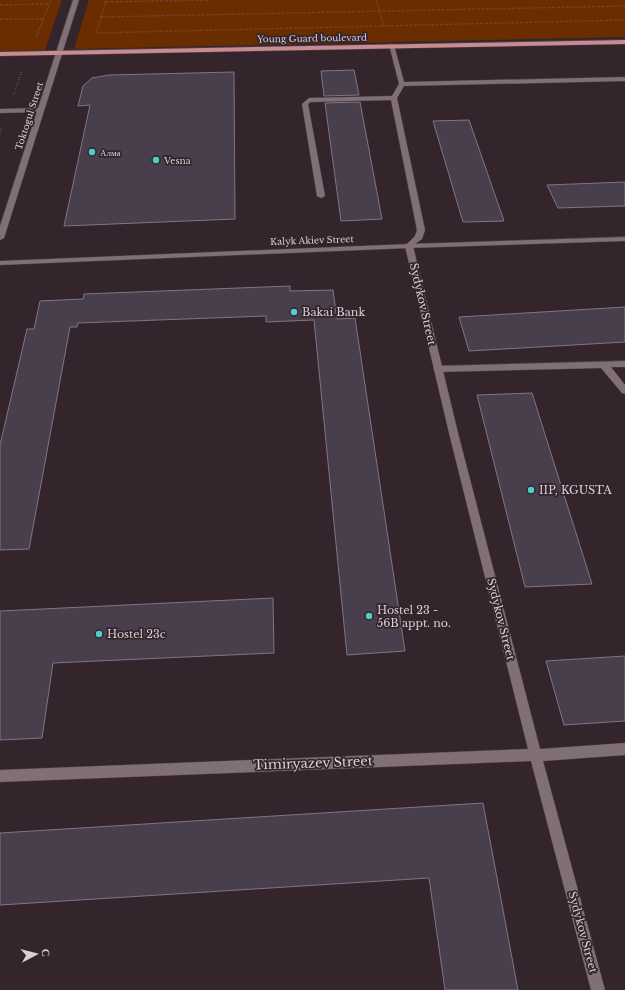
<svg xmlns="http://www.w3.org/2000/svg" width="625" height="990" font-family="'Libre Baskerville',serif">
	<rect width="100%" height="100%" fill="#34252c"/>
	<!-- green -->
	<g fill="#6a2d00">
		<polygon points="0,0 62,0 45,50 0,51"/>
		<polygon points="89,0 625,0 625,37 74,49"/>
	</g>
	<!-- building -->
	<g fill="#493f4c" stroke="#807583">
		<polygon points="354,70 359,95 324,96 321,71"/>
		<polygon points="234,72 235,219 64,226 90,105 78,106 83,86 92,78 109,75"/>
		<polygon points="360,102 382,219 341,221 325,103"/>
		<polygon points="469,120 504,221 463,222 433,121"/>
		<polygon points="625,182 625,206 558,208 547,185"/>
		<polygon points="290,286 290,291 333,290 337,319 355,318 405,651 347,655 314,320 266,322 266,316 78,323 77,327 70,327 29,549 0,550 0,445 27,329 34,329 40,301 83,299 84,294"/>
		<polygon points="625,307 625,342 469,351 459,317"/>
		<polygon points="532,393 592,584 525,587 477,395"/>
		<polygon points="273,598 274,653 53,663 42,738 0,740 0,611"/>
		<polygon points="625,656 625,721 564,725 546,661"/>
		<polygon points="483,803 518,990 445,990 429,878 0,905 0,833"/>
	</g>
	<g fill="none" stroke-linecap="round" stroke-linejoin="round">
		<defs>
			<g id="service">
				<polygon points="389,44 394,45 404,82 625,77 625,81 404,86 397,98 425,230 422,239 409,248 405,246 415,236 417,230 391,100 311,102 308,104 325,196 321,198 317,196 302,104 309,98 392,96 399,84"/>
				<polygon points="0,109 40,108 43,110 40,112 0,113"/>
				<polygon points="625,361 625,367 611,367 625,385 625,394 622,393 601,368 437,372 433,369 437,366"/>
			</g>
			<polygon id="minor" points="406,244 409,244 413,246 458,433 540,749 625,743 625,755 543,761 605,990 591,990 531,761 0,782 0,770 528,749 449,433 405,246"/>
			<polygon id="tertiary" points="625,237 625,241 409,248 0,265 0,261 409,244"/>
			<polygon id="secondary" points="73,0 79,0 4,238 0,240 0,226"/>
			<polygon id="primary" points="625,40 625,44 0,56 0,52"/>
		</defs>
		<!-- service casing -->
		<use href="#service" stroke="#4c4046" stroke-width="1"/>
		<!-- minor casing -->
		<use href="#minor" stroke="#4c4046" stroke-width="1"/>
		<!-- tertiary casing -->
		<use href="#tertiary" stroke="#4c4046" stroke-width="1"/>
		<!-- secondary casing -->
		<use href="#secondary" stroke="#4c4046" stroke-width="1"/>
		<!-- primary casing -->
		<use href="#primary" stroke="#4c4046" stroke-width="1"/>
		<!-- path -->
		<g stroke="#81757b" stroke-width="1.5" stroke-dasharray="0.5 2" stroke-linecap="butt">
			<polyline points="376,0 384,26"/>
			<polyline points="105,2 209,0"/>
			<polyline points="0,5 49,4"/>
			<polyline points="625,6 101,17 96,33 625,20"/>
			<polyline points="101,17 106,0"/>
			<polyline points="0,19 43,19"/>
			<polyline points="36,37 51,0"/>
			<polyline points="14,94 22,70"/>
			<polyline points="0,134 2,127"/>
		</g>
		<!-- service -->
		<use href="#service" fill="#806f77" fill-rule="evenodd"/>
		<!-- minor -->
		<use href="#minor" fill="#806f77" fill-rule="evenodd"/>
		<!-- tertiary -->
		<use href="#tertiary" fill="#806f77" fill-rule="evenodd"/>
		<!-- secondary -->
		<use href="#secondary" fill="#806f77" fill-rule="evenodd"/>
		<!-- primary -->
		<use href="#primary" fill="#c78c90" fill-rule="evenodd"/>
	</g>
	<!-- markers -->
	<g fill="#53cdca" stroke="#34252c" stroke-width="1.5">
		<circle cx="92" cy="152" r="4"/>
		<circle cx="156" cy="160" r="4"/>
		<circle cx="294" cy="312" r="4"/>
		<circle cx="531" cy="490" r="4"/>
		<circle cx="369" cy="616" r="4"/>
		<circle cx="99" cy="634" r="4"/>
	</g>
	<g text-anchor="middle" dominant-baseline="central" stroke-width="3.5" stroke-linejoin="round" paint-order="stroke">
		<!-- far-street labels -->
		<g font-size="9" fill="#d8cfd3" stroke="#34252c">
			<text transform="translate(312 38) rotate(-1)">Young Guard boulevard</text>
			<text transform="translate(29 116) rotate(-72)">Toktogul Street</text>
			<text transform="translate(312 240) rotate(-2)">Kalyk Akiev Street</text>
		</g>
		<!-- far-poi labels -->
		<g font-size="9" fill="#d8cfd3" stroke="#34252c" text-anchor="start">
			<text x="100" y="152">Алма</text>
			<text x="164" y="160">Vesna</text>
		</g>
		<!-- street labels -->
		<g font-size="11" fill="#d8cfd3" stroke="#34252c">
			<text transform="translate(423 304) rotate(77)">Sydykov Street</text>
			<text transform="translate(501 619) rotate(76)">Sydykov Street</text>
			<text transform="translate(583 932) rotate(75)">Sydykov Street</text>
		</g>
		<!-- poi labels -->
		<g font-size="11" fill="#d8cfd3" stroke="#34252c" text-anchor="start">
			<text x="302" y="312">Bakai Bank</text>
			<text x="539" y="490">IIP, KGUSTA</text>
			<text x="377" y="610">Hostel 23 -<tspan x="377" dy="13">56B appt. no.</tspan></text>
			<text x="107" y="634">Hostel 23c</text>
		</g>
		<!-- near-street labels -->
		<g font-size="13" fill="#d8cfd3" stroke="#34252c">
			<text transform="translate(313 763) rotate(-2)">Timiryazev Street</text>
		</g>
	</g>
	<!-- north arrow -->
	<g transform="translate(36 954) rotate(83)" stroke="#34252c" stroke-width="3" paint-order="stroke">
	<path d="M0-3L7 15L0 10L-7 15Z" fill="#d8cfd3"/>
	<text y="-6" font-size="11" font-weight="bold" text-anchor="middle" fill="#d8cfd3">С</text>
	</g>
</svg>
